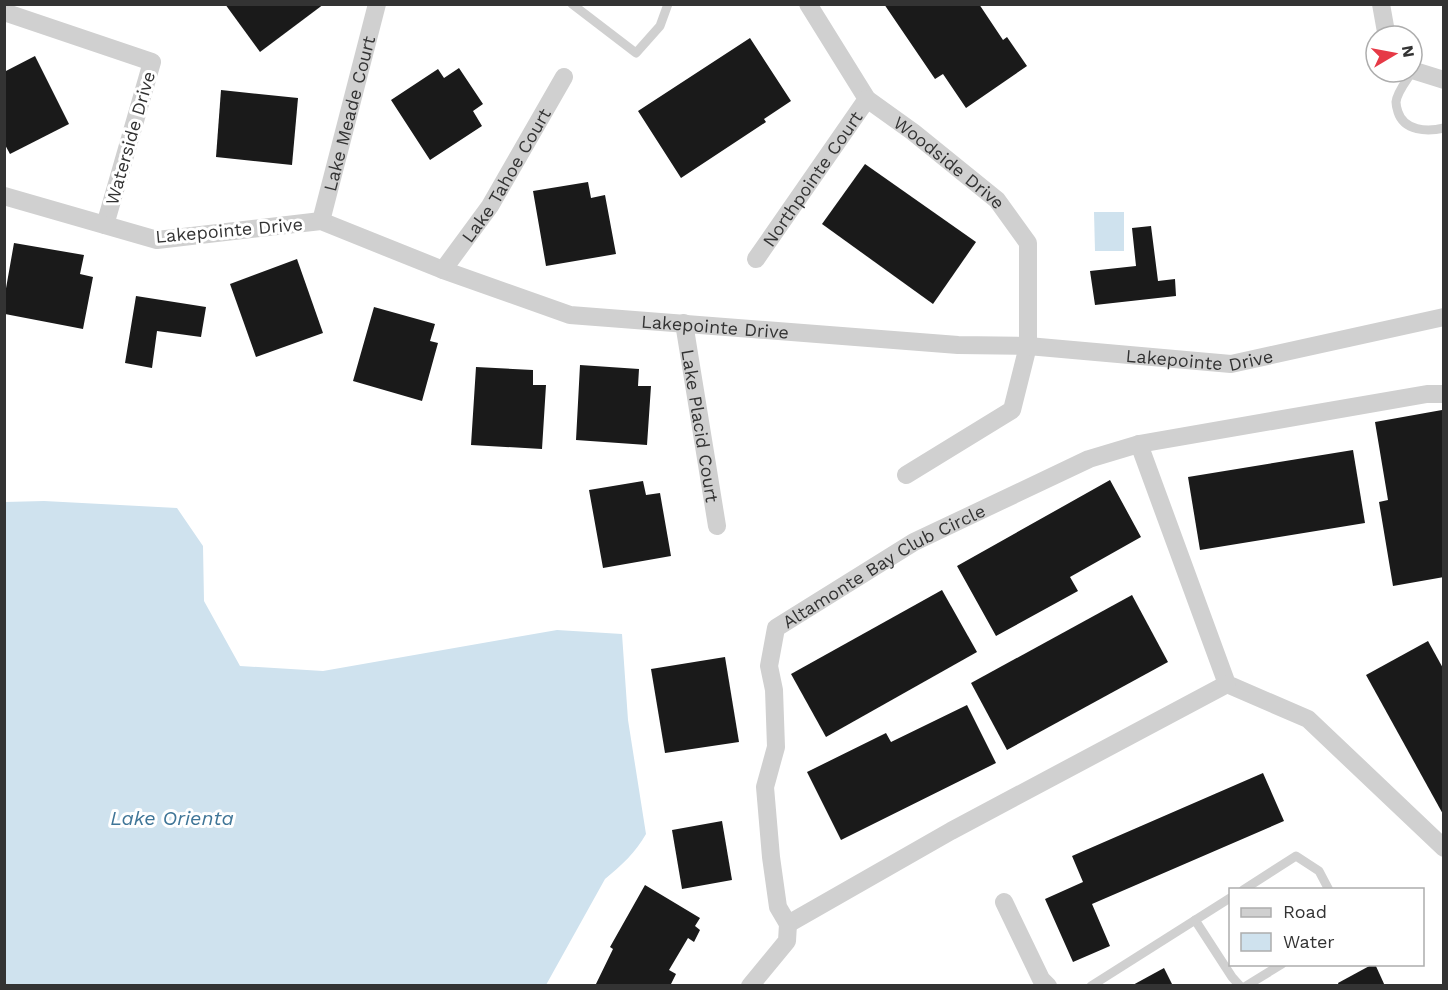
<svg xmlns="http://www.w3.org/2000/svg" width="1448" height="990" font-family="'Work Sans',sans-serif">
	<rect width="100%" height="100%" fill="#fff"/>
	<!-- water -->
	<g fill="#cfe2ee">
		<polygon points="1094,212 1124,212 1124,251 1095,251"/>
		<path d="M44,501l133,7 26,38 1,55 36,65 83,5 234,-41 65,4 6,86 18,114c-10,18 -25,32 -41,45l-59,106h-541v-483z"/>
	</g>
	<!-- building -->
	<g fill="#1a1a1a">
		<polygon points="225,4 324,4 260,52"/>
		<polygon points="884,4 979,4 1003,40 1007,37 1027,66 966,108 943,74 935,79"/>
		<polygon points="750,38 791,101 764,119 766,122 681,178 638,111"/>
		<polygon points="35,56 69,124 10,154 4,143 4,72"/>
		<polygon points="459,68 483,104 473,111 482,126 430,160 391,100 438,69 444,78"/>
		<polygon points="221,90 298,98 292,165 216,157"/>
		<polygon points="865,164 976,242 933,304 822,224"/>
		<polygon points="588,182 591,198 605,195 616,254 546,266 533,191"/>
		<polygon points="1151,226 1158,281 1175,279 1176,296 1095,305 1090,271 1136,266 1132,228"/>
		<polygon points="14,243 84,255 80,274 93,277 83,329 5,314 5,294"/>
		<polygon points="297,259 323,333 256,357 230,284"/>
		<polygon points="136,296 206,307 201,337 157,331 152,368 125,363"/>
		<polygon points="374,307 435,324 430,341 438,343 422,401 353,381"/>
		<polygon points="580,365 639,369 638,386 651,386 647,445 576,440"/>
		<polygon points="476,367 533,370 533,385 546,385 542,449 471,445"/>
		<polygon points="1442,410 1444,577 1393,586 1379,502 1388,500 1375,422"/>
		<polygon points="1353,450 1365,523 1200,550 1188,477"/>
		<polygon points="1110,480 1141,537 1070,577 1078,591 996,636 957,566"/>
		<polygon points="643,481 646,495 660,493 671,556 603,568 589,490"/>
		<polygon points="942,590 977,652 826,737 791,674"/>
		<polygon points="1132,595 1168,662 1007,750 971,683"/>
		<polygon points="1428,641 1444,670 1444,816 1366,675"/>
		<polygon points="725,657 739,742 665,753 651,669"/>
		<polygon points="967,705 996,763 841,840 807,772 886,733 891,742"/>
		<polygon points="1263,773 1284,821 1092,904 1110,946 1073,962 1045,899 1083,882 1072,856"/>
		<polygon points="722,821 732,880 682,889 672,830"/>
		<polygon points="645,885 700,918 695,926 700,930 694,942 688,938 669,970 676,974 670,986 664,984 663,986 595,986 613,949 610,947"/>
		<polygon points="1373,964 1375,964 1385,986 1339,986 1338,983"/>
		<polygon points="1164,968 1173,986 1131,986"/>
	</g>
	<g fill="none" stroke-linecap="round" stroke-linejoin="round">
		<!-- service -->
		<g stroke="#d0d0d0" stroke-width="9">
			<polyline points="572,4 636,53 660,26 668,4"/>
			<path d="M1412,72c-5,8 -15,20 -16,30 0,4 1,7 2,10 6,19 29,20 46,16"/>
			<polyline points="1243,890 1296,856 1319,871 1329,890"/>
			<polyline points="1195,920 1232,977 1240,986"/>
			<polyline points="1091,986 1230,898"/>
			<polyline points="1246,986 1282,964"/>
		</g>
		<!-- minor -->
		<g stroke="#d0d0d0" stroke-width="18">
			<path id="s1" d="M808,4l59,95 46,33 84,68 31,43v103l-16,64 -106,65"/>
			<polyline points="1381,4 1386,32 1388,36"/>
			<polyline points="4,12 152,62 105,225"/>
			<polyline points="1412,70 1444,80"/>
			<path id="s2" d="M4,196l153,44 164,-19 122,49 127,45 388,30 70,1 203,18 213,-47"/>
			<path id="s3" d="M321,221l56,-217"/>
			<path id="s4" d="M756,259l111,-160"/>
			<path id="s5" d="M443,270l47,-64 74,-129"/>
			<path id="s6" d="M684,323l33,203"/>
			<polyline points="1139,444 1227,684 1308,719 1444,848"/>
			<polyline points="1004,902 1041,979 1048,986"/>
			<polyline points="788,924 951,831 1227,684"/>
			<path id="s7" d="M750,986l37,-45 1,-17 -10,-17 -7,-50 -6,-70 11,-40 -2,-57 -5,-24 7,-38 138,-86 175,-83 50,-15 288,-50h17"/>
		</g>
	</g>
	<g text-anchor="middle" dominant-baseline="central" stroke-width="6" stroke-linejoin="round" paint-order="stroke">
		<!-- street labels -->
		<g font-size="18" fill="#333" stroke="#fff">
			<text stroke="none"><textPath href="#s3" startOffset="111">Lake Meade Court</textPath></text>
			<text transform="translate(130 138) rotate(-74)">Waterside Drive</text>
			<text stroke="none"><textPath href="#s1" startOffset="216">Woodside Drive</textPath></text>
			<text stroke="none"><textPath href="#s5" startOffset="114">Lake Tahoe Court</textPath></text>
			<text stroke="none"><textPath href="#s4" startOffset="98">Northpointe Court</textPath></text>
			<text transform="translate(229 230) rotate(-5)">Lakepointe Drive</text>
			<text stroke="none"><textPath href="#s2" startOffset="736">Lakepointe Drive</textPath></text>
			<text stroke="none"><textPath href="#s2" startOffset="1222">Lakepointe Drive</textPath></text>
			<text stroke="none"><textPath href="#s6" startOffset="104">Lake Placid Court</textPath></text>
			<text stroke="none"><textPath href="#s7" startOffset="502">Altamonte Bay Club Circle</textPath></text>
		</g>
		<!-- water labels -->
		<g font-size="20" font-style="italic" fill="#3f7597" stroke="#fff">
			<text x="172" y="818">Lake Orienta</text>
		</g>
	</g>
	<!-- border -->
	<rect width="1448" height="990" fill="none" stroke="#333333" stroke-width="12"/>
	<!-- legend -->
	<rect x="1229" y="888" width="195" height="78" fill="#ffffff" stroke="#adadad" stroke-width="1.5"/>
	<rect x="1241" y="908" width="30" height="9" fill="#d0d0d0" stroke="#adadad" stroke-width="1.5"/>
	<text x="1283" y="918" font-size="18" fill="#333333">Road</text>
	<rect x="1241" y="933" width="30" height="18" fill="#cfe2ee" stroke="#adadad" stroke-width="1.5"/>
	<text x="1283" y="948" font-size="18" fill="#333333">Water</text>
	<!-- north arrow -->
	<g transform="translate(1394 54) rotate(80)"><circle r="28" fill="#ffffff" stroke="#adadad" stroke-width="1.5"/>
	<path d="M0-4.5L10 22L0 15L-10 22Z" fill="#e63946"/>
	<text y="-9" font-size="16" font-weight="bold" text-anchor="middle" fill="#333333">N</text>
	</g>
</svg>
